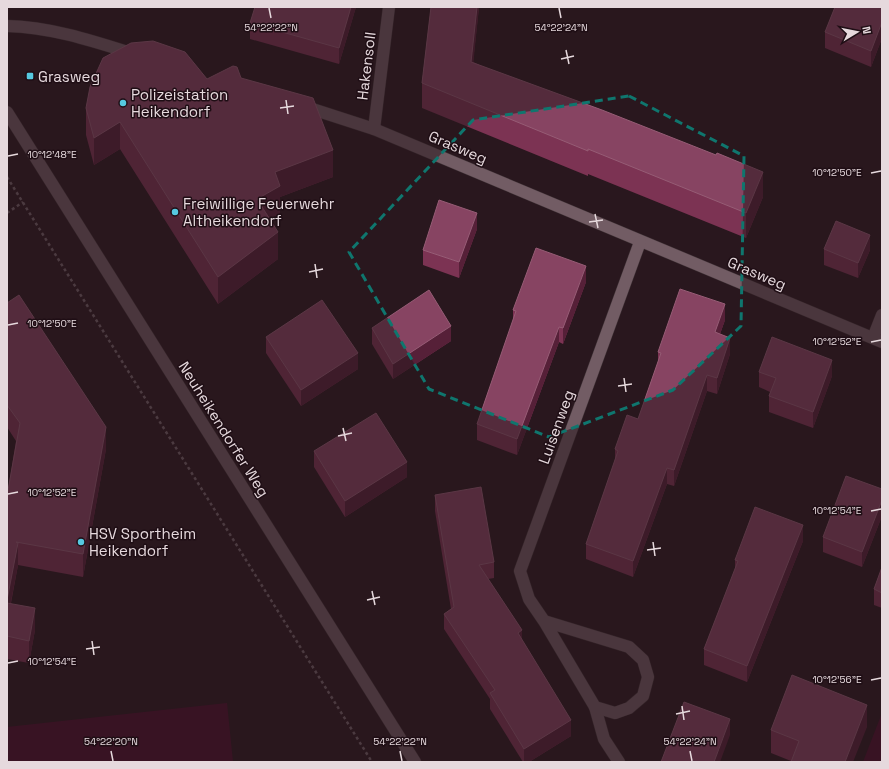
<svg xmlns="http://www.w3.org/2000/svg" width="889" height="769" font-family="'Space Grotesk',sans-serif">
	<rect width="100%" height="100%" fill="#29171e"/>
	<!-- green -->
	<g fill="#4b0e2c">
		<polygon points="227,703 233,762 7,762 7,727"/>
		<polygon points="882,713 882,762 863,762"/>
	</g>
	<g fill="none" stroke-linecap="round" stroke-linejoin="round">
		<defs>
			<polyline id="lane" points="595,707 604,739 619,762"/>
			<g id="street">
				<path d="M7,26c44,1 86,15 127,28"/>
				<polyline points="303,106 374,129 882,342"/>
				<polyline points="374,129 389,7"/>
				<polyline points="873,338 882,315"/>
				<polyline points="544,621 595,707 615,713 629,708 643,696 648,677 643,660 629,647 544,621 529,599 520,571 640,242"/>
			</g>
			<polyline id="secondary" points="7,112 415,762"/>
		</defs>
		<!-- lane casing -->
		<use href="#lane" stroke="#403337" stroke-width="13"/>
		<!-- street casing -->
		<use href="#street" stroke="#403337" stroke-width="13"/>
		<!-- secondary casing -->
		<use href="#secondary" stroke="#403337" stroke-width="13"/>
		<!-- path -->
		<g stroke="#74646a" stroke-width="2.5" stroke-dasharray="3 3" stroke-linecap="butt">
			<polyline points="7,177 372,762"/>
			<polyline points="7,213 23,202"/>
		</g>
		<!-- lane -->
		<use href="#lane" stroke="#725c64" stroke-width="12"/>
		<!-- street -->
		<use href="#street" stroke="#725c64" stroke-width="12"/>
		<!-- secondary -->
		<use href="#secondary" stroke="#725c64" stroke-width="12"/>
	</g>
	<!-- wall -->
	<g fill="#7c3353">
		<polygon points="356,7 339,64 250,39 250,23"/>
		<polygon points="431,7 479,7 473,62 763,197 746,238 588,174 588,176 422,108 422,83"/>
		<polygon points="882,7 882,38 871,67 825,48 825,32"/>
		<polygon points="241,78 333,177 280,197 280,213 269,219 278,259 218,304 120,149 94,165 86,135 86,108 207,79"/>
		<polygon points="477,229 459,278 423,265 423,250"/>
		<polygon points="824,249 870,250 858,278 824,265"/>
		<polygon points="586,282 563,344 559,342 517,455 477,440 477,424 513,321 513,310"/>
		<polygon points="7,303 106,449 83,577 18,565 11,603 35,630 29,663 7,659 7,496 16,441 7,427"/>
		<polygon points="725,320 720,334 730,354 717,394 707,391 674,486 667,484 633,577 586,559 586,544 615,461 615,449 638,419 658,362 658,352"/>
		<polygon points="372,328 451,341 393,379 372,344"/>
		<polygon points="266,337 358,369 301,406 266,353"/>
		<polygon points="759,372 832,376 813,428 769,412 769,396 770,392 759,387"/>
		<polygon points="314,451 407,477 345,517 314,467"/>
		<polygon points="882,489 882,516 862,567 823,552 823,537"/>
		<polygon points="435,495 494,562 494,578 488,579 522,640 571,736 529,762 523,762 490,709 490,699 444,629 444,614 451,609 435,511"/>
		<polygon points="803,541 747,682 704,665 704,649 735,570 735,560"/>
		<polygon points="882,567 882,608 874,605 874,589"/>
		<polygon points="867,727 791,761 771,753 771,730"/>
	</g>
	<!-- shaded-wall -->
	<g fill="#562038">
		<polygon points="351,7 356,7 339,64 339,48"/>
		<polygon points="477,7 479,7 471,86 471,62"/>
		<polygon points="882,22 882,38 871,67 871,51"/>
		<polygon points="120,122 120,149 94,165 94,138"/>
		<polygon points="333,150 333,177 280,197 280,213 257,226 257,199 275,172"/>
		<polygon points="763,172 763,197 746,238 746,213"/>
		<polygon points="477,213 477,229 459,278 459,262"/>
		<polygon points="278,232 278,259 218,304 218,277"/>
		<polygon points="870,235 870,250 858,278 858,263"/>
		<polygon points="586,266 586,282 563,344 563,328"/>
		<polygon points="725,304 725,320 715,348 715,332"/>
		<polygon points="451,326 451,341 393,379 393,364"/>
		<polygon points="559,327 559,342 517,455 517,439"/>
		<polygon points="730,338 730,354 717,394 717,378"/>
		<polygon points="358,353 358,369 301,406 301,390"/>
		<polygon points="832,360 832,376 813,428 813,412"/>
		<polygon points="707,375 707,391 674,486 674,470"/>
		<polygon points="106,427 106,449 83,577 83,554"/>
		<polygon points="407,462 407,477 345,517 345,501"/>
		<polygon points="667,468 667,484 633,577 633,561"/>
		<polygon points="882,500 882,516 862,567 862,552"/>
		<polygon points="803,525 803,541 747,682 747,666"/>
		<polygon points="18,543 18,565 7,622 7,600"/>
		<polygon points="35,608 35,630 29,663 29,641"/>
		<polygon points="522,630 522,646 518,633"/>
		<polygon points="867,705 867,727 853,762 845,762"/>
		<polygon points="730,719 730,735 720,762 714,762"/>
		<polygon points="571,720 571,736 529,762 524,762 524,749"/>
	</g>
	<!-- building -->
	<g fill="#874462" stroke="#965c75">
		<polygon points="255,7 351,7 339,48 250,23"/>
		<polygon points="431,7 477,7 471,62 602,110 716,155 717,153 763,172 746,213 588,149 588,151 422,83"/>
		<polygon points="835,7 882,7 882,22 871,51 825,32"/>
		<polygon points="153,41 185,52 207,79 233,66 237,67 241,78 313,98 333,150 275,172 280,186 257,199 278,232 218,277 120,122 94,138 86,108 90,87 103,58 131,43"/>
		<polygon points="439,200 477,213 459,262 423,250"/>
		<polygon points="836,221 870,235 858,263 824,249"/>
		<polygon points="536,248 586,266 563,328 559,327 517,439 477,424 516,311 513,310"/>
		<polygon points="680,289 725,304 715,332 730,338 717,378 707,375 674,470 667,468 633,561 586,544 618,451 615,449 627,415 638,419 661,353 658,352"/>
		<polygon points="429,290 451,326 393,364 372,328"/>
		<polygon points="19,295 106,427 83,554 16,542 18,543 7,600 7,496 20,423 7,405 7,303"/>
		<polygon points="322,300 358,353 301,390 266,337"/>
		<polygon points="772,337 832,360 813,412 769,396 776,378 759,372"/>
		<polygon points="376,413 407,462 345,501 314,451"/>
		<polygon points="846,476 882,489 882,500 862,552 823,537"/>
		<polygon points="481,487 494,562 479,565 522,630 518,633 571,720 524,749 490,693 495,690 444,614 454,607 435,495"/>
		<polygon points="755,507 803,525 747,666 704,649 738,561 735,560"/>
		<polygon points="882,567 882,593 874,589"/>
		<polygon points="7,603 35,608 29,641 7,636"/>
		<polygon points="792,675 867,705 845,762 791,762 799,741 771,730"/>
		<polygon points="684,702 730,719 714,762 661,762"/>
	</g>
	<!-- marked area -->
	<path d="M0 0H889V769H0ZM629,96l115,60 -3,170 -68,64 -124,47 -120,-48 -80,-137 124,-132z" fill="#29171e" fill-opacity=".55" fill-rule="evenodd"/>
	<path fill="none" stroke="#0f766e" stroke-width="3" stroke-dasharray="8 5" stroke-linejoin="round" d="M629,96l115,60 -3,170 -68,64 -124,47 -120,-48 -80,-137 124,-132z"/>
	<!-- ticks -->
	<path fill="none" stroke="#e6d9dd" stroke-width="1.5" d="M269,8l2,10M559,8l2,10M566,50l3,14M561,59l13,-3M286,100l2,14M280,108l14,-2M8,156l10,-2M871,173l10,-2M595,214l3,14M589,222l14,-2M315,264l2,14M309,272l14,-3M8,325l10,-2M871,342l10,-2M624,378l2,14M618,386l14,-2M343,428l3,13M338,436l14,-3M8,494l10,-2M871,511l10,-2M653,542l2,14M647,550l14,-2M372,591l3,14M367,600l13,-3M92,641l2,14M86,649l14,-2M8,663l10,-2M871,680l10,-2M682,706l2,14M676,714l14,-3M111,751l2,10M400,751l2,10M690,751l2,10"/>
	<!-- markers -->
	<g fill="#56c9e0" stroke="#1f0e15" stroke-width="1.5">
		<rect x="26" y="72" width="8" height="8" rx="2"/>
		<circle cx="123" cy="103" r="4"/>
		<circle cx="175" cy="212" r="4"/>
		<circle cx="81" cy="542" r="4"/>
	</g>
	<g text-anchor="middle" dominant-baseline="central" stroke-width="3" stroke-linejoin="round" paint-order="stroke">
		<!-- street labels -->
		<g font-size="15" fill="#e6d9dd" stroke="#1f0e15">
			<text transform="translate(366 66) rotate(-83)">Hakensoll</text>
			<text transform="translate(458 147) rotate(23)">Grasweg</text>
			<text transform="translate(757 273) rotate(23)">Grasweg</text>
			<text transform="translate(556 427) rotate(-70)">Luisenweg</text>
			<text transform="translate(224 429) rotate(58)">Neuheikendorfer Weg</text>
		</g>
		<!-- poi labels -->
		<g font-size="15" fill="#e6d9dd" stroke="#1f0e15" text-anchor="start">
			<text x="38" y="76">Grasweg</text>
			<text x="131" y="94">Polizeistation<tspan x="131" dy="17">Heikendorf</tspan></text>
			<text x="183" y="203">Freiwillige Feuerwehr<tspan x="183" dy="17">Altheikendorf</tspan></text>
			<text x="89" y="533">HSV Sportheim<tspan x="89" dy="17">Heikendorf</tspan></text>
		</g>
	</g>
	<g font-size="10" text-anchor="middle" fill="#e6d9dd" stroke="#1f0e15" stroke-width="3" stroke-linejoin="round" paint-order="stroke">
		<text x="271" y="31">54°22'22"N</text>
		<text x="561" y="31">54°22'24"N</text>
		<text x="52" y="158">10°12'48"E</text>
		<text x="837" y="176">10°12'50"E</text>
		<text x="52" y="327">10°12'50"E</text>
		<text x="837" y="345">10°12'52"E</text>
		<text x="52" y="496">10°12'52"E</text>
		<text x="837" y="514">10°12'54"E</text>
		<text x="52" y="665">10°12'54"E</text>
		<text x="837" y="683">10°12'56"E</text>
		<text x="111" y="745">54°22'20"N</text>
		<text x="400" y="745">54°22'22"N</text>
		<text x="690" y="745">54°22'24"N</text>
	</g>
	<!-- border -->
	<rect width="889" height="769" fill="none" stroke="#e6d9dd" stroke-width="16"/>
	<!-- north arrow -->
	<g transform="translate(857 32) rotate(80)" stroke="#1f0e15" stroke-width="3" paint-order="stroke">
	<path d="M0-3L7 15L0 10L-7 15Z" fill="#e6d9dd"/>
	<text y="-6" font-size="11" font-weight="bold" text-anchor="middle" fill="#e6d9dd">N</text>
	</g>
</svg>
